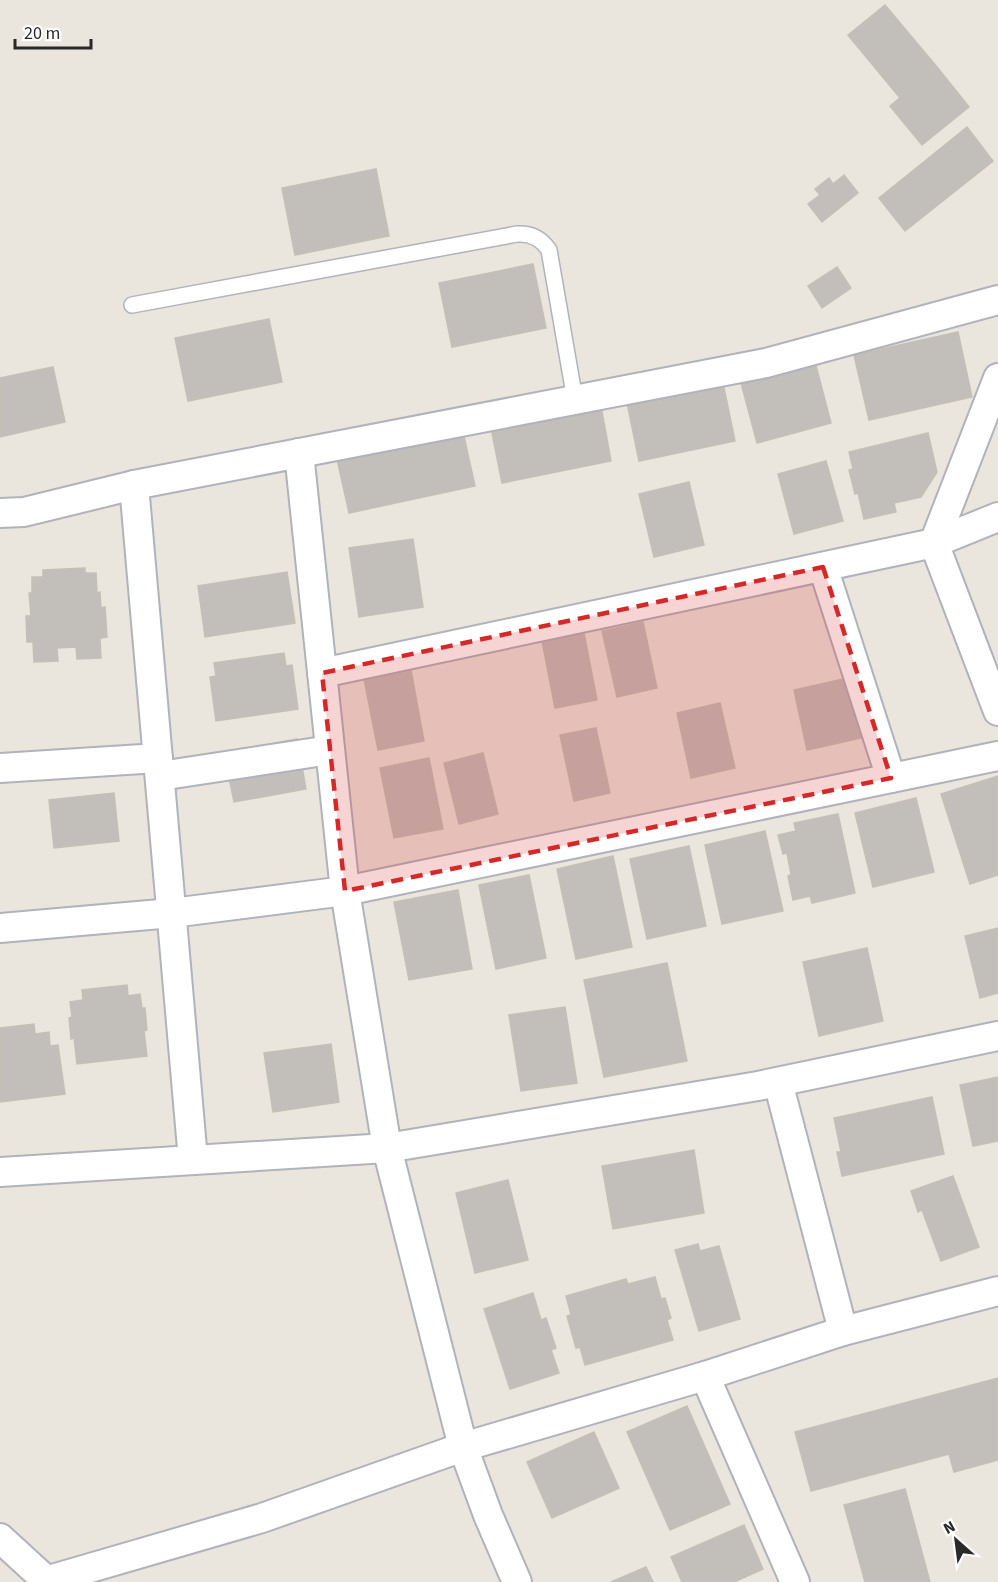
<svg xmlns="http://www.w3.org/2000/svg" width="998" height="1582" font-family="'Source Sans 3',sans-serif">
	<rect width="100%" height="100%" fill="#eae5dd"/>
	<!-- building -->
	<g fill="#c2beb9" stroke="#c5c0b7" stroke-width="1.5">
		<polygon points="885,5 937,67 900,98 848,35"/>
		<polygon points="937,67 969,107 922,145 890,106"/>
		<polygon points="967,127 993,161 905,231 879,198"/>
		<polygon points="376,169 389,236 295,255 282,188"/>
		<polygon points="844,175 858,193 822,222 808,204 820,195 815,189 829,178 833,184"/>
		<polygon points="533,264 546,328 452,347 439,283"/>
		<polygon points="837,267 851,288 822,308 808,286"/>
		<polygon points="269,319 282,382 188,401 175,338"/>
		<polygon points="958,332 972,397 869,420 854,355"/>
		<polygon points="814,358 831,423 757,443 740,379"/>
		<polygon points="53,367 65,422 0,437 0,378"/>
		<polygon points="722,378 735,441 639,461 626,398"/>
		<polygon points="601,406 611,461 502,483 491,428"/>
		<polygon points="463,432 475,486 349,513 337,459"/>
		<polygon points="928,433 937,472 921,497 894,503 896,512 864,519 858,493 855,494 849,470 853,469 849,452"/>
		<polygon points="826,461 843,521 794,534 778,474"/>
		<polygon points="689,482 704,545 654,557 639,494"/>
		<polygon points="413,539 423,607 359,617 349,548"/>
		<polygon points="85,568 85,573 96,573 97,593 100,592 101,608 105,607 107,637 100,638 101,658 77,659 76,647 57,648 58,661 34,662 33,642 27,642 26,616 31,616 29,593 32,593 32,577 43,577 43,570"/>
		<polygon points="287,572 295,623 205,637 198,586"/>
		<polygon points="643,622 657,688 617,697 602,631"/>
		<polygon points="584,633 597,700 555,708 542,641"/>
		<polygon points="284,653 286,666 292,665 298,709 216,721 210,677 216,676 214,663"/>
		<polygon points="411,670 424,741 378,750 364,679"/>
		<polygon points="848,678 861,738 807,750 794,690"/>
		<polygon points="720,703 735,768 691,778 677,713"/>
		<polygon points="596,728 610,793 574,801 560,735"/>
		<polygon points="297,739 306,789 234,802 224,753"/>
		<polygon points="483,753 498,814 459,824 444,763"/>
		<polygon points="429,758 443,829 394,838 380,768"/>
		<polygon points="998,776 998,875 970,884 941,794"/>
		<polygon points="114,793 119,841 54,848 49,800"/>
		<polygon points="916,798 934,872 873,887 855,813"/>
		<polygon points="838,814 855,893 812,903 810,896 793,900 788,876 791,874 787,853 783,854 778,835 796,831 794,823"/>
		<polygon points="765,831 783,911 722,924 705,845"/>
		<polygon points="689,846 706,926 647,939 630,859"/>
		<polygon points="613,856 632,947 576,959 557,869"/>
		<polygon points="529,875 546,958 496,969 479,885"/>
		<polygon points="458,890 472,969 409,980 394,902"/>
		<polygon points="998,928 998,993 980,998 965,936"/>
		<polygon points="867,948 883,1021 819,1036 803,962"/>
		<polygon points="667,963 687,1061 604,1077 584,980"/>
		<polygon points="127,985 128,996 140,994 142,1008 145,1008 147,1030 144,1031 147,1056 77,1064 74,1038 71,1039 69,1018 72,1017 70,1002 83,1000 82,990"/>
		<polygon points="565,1007 577,1083 521,1091 509,1015"/>
		<polygon points="34,1024 35,1034 49,1032 50,1046 58,1045 65,1094 0,1102 0,1028"/>
		<polygon points="331,1044 339,1102 273,1112 264,1053"/>
		<polygon points="998,1077 998,1141 973,1146 960,1085"/>
		<polygon points="932,1097 944,1154 842,1176 837,1152 841,1152 834,1118"/>
		<polygon points="694,1150 704,1213 613,1229 602,1166"/>
		<polygon points="953,1176 979,1247 941,1261 922,1210 918,1212 911,1191"/>
		<polygon points="508,1180 528,1260 475,1273 456,1193"/>
		<polygon points="698,1244 700,1251 719,1246 740,1319 699,1331 675,1250"/>
		<polygon points="655,1277 661,1299 665,1298 671,1318 667,1320 673,1340 585,1365 580,1347 576,1348 567,1316 571,1315 566,1296 626,1279 628,1284"/>
		<polygon points="533,1293 541,1320 546,1318 556,1348 551,1350 559,1373 510,1389 484,1309"/>
		<polygon points="998,1378 998,1460 954,1472 949,1454 811,1491 795,1432"/>
		<polygon points="687,1406 730,1504 670,1530 627,1432"/>
		<polygon points="594,1432 619,1488 552,1518 527,1462"/>
		<polygon points="905,1489 930,1582 865,1582 844,1505"/>
		<polygon points="744,1525 763,1569 734,1582 682,1582 671,1557"/>
		<polygon points="646,1567 653,1582 611,1582"/>
	</g>
	<g fill="none" stroke-linecap="round" stroke-linejoin="round">
		<defs>
			<path id="lane" d="M132,305l385,-71c14,-1 24,4 32,16l26,150"/>
			<g id="street">
				<polyline points="998,378 934,543 998,711"/>
				<polyline points="299,453 345,891 387,1148 463,1447 488,1515 517,1582"/>
				<polyline points="0,513 24,512 134,485"/>
				<polyline points="823,567 891,778"/>
				<polyline points="322,673 934,543 998,517"/>
				<polyline points="0,768 158,758"/>
				<polyline points="160,776 330,750"/>
				<polyline points="0,928 172,913 345,891 998,756"/>
				<polyline points="778,1082 843,1331"/>
				<polyline points="193,1160 134,485 766,363 998,300"/>
				<polyline points="0,1172 387,1148 758,1086 998,1036"/>
				<polyline points="705,1376 795,1582"/>
				<polyline points="0,1538 48,1582"/>
				<polyline points="42,1582 262,1518 463,1447 705,1376 843,1331 998,1291"/>
			</g>
		</defs>
		<!-- lane casing -->
		<use href="#lane" stroke="#b0b3bb" stroke-width="18"/>
		<!-- street casing -->
		<use href="#street" stroke="#b0b3bb" stroke-width="32"/>
		<!-- lane -->
		<use href="#lane" stroke="#fff" stroke-width="15"/>
		<!-- street -->
		<use href="#street" stroke="#fff" stroke-width="28"/>
	</g>
	<!-- marked area -->
	<path fill="#d62828" fill-opacity="0.2" stroke="#d62828" stroke-width="4.5" stroke-dasharray="12 8" stroke-linejoin="round" d="M823,567l68,211 -546,113 -23,-218z"/>
	<!-- north arrow -->
	<g transform="translate(956 1540) rotate(332)" stroke="#ffffff" stroke-width="4.5" paint-order="stroke">
	<path d="M0-4.5L10 22L0 15L-10 22Z" fill="#292929"/>
	<text y="-9" font-size="16" font-weight="bold" text-anchor="middle" fill="#292929">N</text>
	</g>
	<!-- scale -->
	<path d="M15 39v9h76v-9" fill="none" stroke="#292929" stroke-width="3"/>
	<text x="24" y="39" font-size="18" fill="#292929" stroke="#ffffff" stroke-width="4.5" paint-order="stroke">20 m</text>
</svg>
